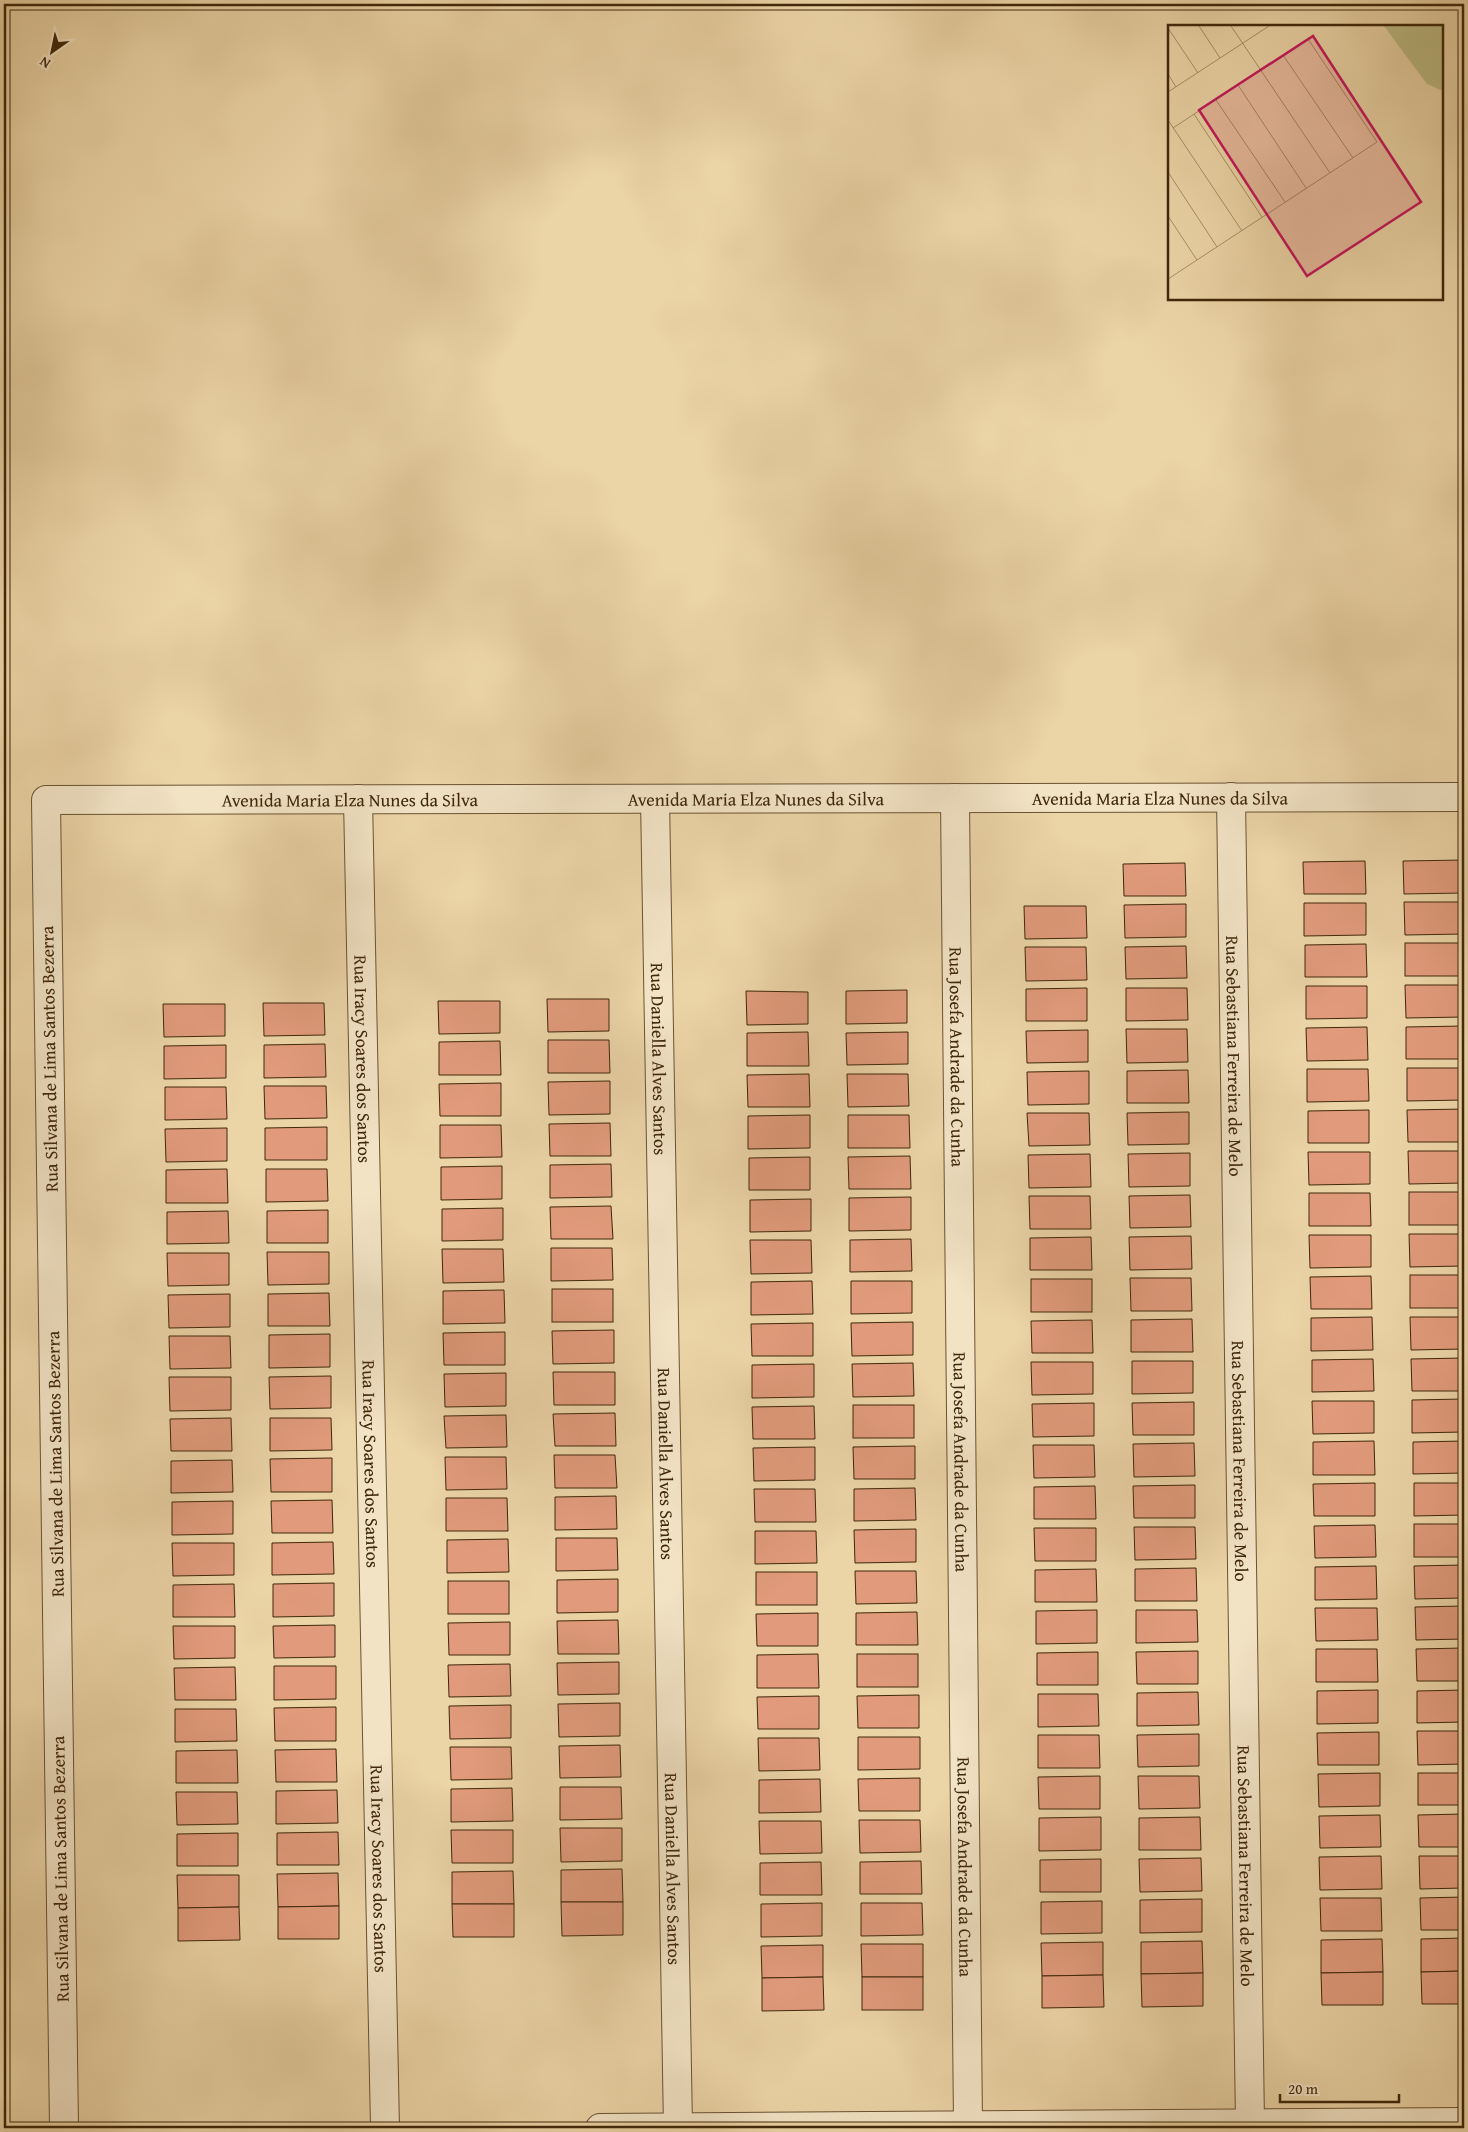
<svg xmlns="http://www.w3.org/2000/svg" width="1468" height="2132" font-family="'Gentium Book Plus',serif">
	<rect width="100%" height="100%" fill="#ebd4a6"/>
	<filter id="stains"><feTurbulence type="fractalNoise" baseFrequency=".004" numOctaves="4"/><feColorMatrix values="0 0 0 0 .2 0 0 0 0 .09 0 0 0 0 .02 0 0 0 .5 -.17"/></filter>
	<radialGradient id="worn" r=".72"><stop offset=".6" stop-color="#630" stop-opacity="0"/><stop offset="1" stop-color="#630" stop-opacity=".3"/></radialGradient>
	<!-- building -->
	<g fill="#e19b7c" stroke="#40280b">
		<polygon points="1464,860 1464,893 1404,894 1403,861"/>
		<polygon points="1365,861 1366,894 1304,894 1303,862"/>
		<polygon points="1185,863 1186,896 1124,896 1123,864"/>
		<polygon points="1404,902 1464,902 1464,934 1405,935"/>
		<polygon points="1304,903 1366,903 1366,935 1304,936"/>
		<polygon points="1186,904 1186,937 1125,938 1124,905"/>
		<polygon points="1024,906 1086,906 1087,938 1025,939"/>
		<rect x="1405" y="943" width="59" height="33"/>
		<polygon points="1366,944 1367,977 1305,977 1305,945"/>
		<polygon points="1186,946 1187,978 1126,979 1125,947"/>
		<polygon points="1025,947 1086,947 1087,980 1026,981"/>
		<polygon points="1405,985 1464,985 1464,1017 1406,1018"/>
		<polygon points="1306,986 1367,986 1367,1018 1306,1019"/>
		<polygon points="1087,988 1087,1021 1026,1021 1026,989"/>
		<polygon points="1126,988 1187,988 1188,1020 1126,1021"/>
		<polygon points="907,990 907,1023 846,1024 846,991"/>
		<polygon points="746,991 808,992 808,1024 747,1025"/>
		<polygon points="547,999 609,999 609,1031 548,1032"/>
		<polygon points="438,1001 500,1001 500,1033 439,1034"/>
		<polygon points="263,1003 324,1003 325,1035 264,1036"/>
		<polygon points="163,1004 225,1004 225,1036 164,1037"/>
		<polygon points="1464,1026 1464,1059 1406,1059 1406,1027"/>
		<polygon points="1367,1027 1368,1060 1307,1061 1306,1028"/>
		<polygon points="1126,1029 1187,1029 1188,1062 1127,1063"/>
		<polygon points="1088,1030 1088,1062 1027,1063 1026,1031"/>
		<polygon points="808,1032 809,1066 747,1066 747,1033"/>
		<polygon points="908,1032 908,1064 847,1065 846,1033"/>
		<polygon points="548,1040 609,1040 610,1073 548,1073"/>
		<polygon points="500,1041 501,1075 439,1075 439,1042"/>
		<polygon points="325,1044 326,1077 264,1078 264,1045"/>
		<polygon points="226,1045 226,1078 164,1079 164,1046"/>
		<polygon points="1407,1068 1464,1068 1464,1100 1407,1101"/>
		<polygon points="1307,1069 1368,1069 1369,1101 1307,1102"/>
		<polygon points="1188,1070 1189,1103 1127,1103 1127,1071"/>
		<polygon points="1089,1071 1089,1104 1028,1105 1027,1072"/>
		<polygon points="809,1074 810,1107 748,1107 747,1075"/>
		<polygon points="847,1074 908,1074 909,1106 848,1107"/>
		<polygon points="610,1081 610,1114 549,1115 548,1082"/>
		<polygon points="501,1083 501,1116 440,1116 439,1084"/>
		<polygon points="264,1086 326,1086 327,1118 265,1119"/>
		<polygon points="165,1087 226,1087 227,1119 165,1120"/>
		<polygon points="1464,1109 1464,1142 1408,1142 1407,1110"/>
		<polygon points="1369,1110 1369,1143 1308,1143 1308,1111"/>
		<polygon points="1189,1112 1189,1144 1128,1145 1127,1113"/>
		<polygon points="1027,1113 1089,1113 1090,1145 1029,1146"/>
		<polygon points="810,1115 810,1148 748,1149 748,1116"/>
		<polygon points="848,1115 909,1115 910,1148 848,1148"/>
		<polygon points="610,1123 611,1156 550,1156 549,1124"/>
		<polygon points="440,1125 501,1125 502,1157 440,1158"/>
		<polygon points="327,1127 327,1160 265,1160 265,1128"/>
		<polygon points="227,1128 227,1161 166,1162 165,1129"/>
		<polygon points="1408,1151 1464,1151 1464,1183 1409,1184"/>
		<polygon points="1308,1152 1370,1152 1370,1184 1309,1185"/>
		<polygon points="1190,1153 1190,1186 1129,1187 1128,1154"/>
		<polygon points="1090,1154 1091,1187 1029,1188 1028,1155"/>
		<polygon points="910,1156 911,1189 849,1189 848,1157"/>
		<polygon points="810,1157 810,1190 749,1190 749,1158"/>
		<polygon points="611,1164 612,1197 550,1198 550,1165"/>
		<polygon points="502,1166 502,1199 441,1200 441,1167"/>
		<polygon points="227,1169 228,1203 166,1203 166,1170"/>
		<polygon points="266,1169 327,1169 328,1201 266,1202"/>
		<rect x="1409" y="1192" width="55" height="33"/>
		<polygon points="1309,1193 1370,1193 1371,1226 1309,1226"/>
		<polygon points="1190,1195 1191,1227 1130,1228 1129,1196"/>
		<polygon points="1029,1196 1090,1196 1091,1229 1030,1229"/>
		<polygon points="911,1197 911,1230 849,1231 849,1198"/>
		<polygon points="811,1199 811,1231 750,1232 750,1200"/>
		<polygon points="611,1206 613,1239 551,1239 550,1207"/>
		<polygon points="503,1208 503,1240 442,1241 442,1209"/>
		<polygon points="328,1210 328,1243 267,1243 267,1211"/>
		<polygon points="228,1211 229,1243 167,1244 167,1212"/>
		<polygon points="1409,1234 1464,1234 1464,1266 1410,1267"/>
		<polygon points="1309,1235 1371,1235 1371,1267 1310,1268"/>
		<polygon points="1191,1236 1192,1269 1130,1270 1129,1237"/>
		<polygon points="1091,1237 1092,1270 1030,1270 1030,1238"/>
		<polygon points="911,1239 912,1271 850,1272 850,1240"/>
		<polygon points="750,1240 811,1240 812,1273 751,1274"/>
		<polygon points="551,1248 612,1248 613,1280 551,1281"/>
		<polygon points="442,1249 503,1249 504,1282 443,1283"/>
		<polygon points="267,1252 329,1252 329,1284 268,1285"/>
		<polygon points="167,1253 229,1253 229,1285 168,1286"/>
		<rect x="1410" y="1275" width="54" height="33"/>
		<polygon points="1371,1276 1372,1309 1311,1309 1310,1277"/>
		<polygon points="1130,1278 1191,1278 1192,1311 1131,1311"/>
		<rect x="1031" y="1279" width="61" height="33"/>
		<polygon points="812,1281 813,1314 751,1315 751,1282"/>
		<polygon points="851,1281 912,1281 912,1313 851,1314"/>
		<rect x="552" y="1289" width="61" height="33"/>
		<polygon points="504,1290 505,1323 443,1324 443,1291"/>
		<polygon points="329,1293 330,1326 268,1326 268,1294"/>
		<polygon points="230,1294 230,1327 169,1328 168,1295"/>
		<polygon points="1372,1317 1373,1350 1311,1351 1311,1318"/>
		<polygon points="1410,1317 1464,1317 1464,1349 1411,1350"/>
		<polygon points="1192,1319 1193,1352 1131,1352 1131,1320"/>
		<polygon points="1092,1320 1093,1353 1032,1353 1031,1321"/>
		<polygon points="913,1322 913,1355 852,1356 851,1323"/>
		<polygon points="813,1323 813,1356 752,1356 751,1324"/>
		<polygon points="614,1330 614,1363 553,1364 552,1331"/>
		<polygon points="505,1332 505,1365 444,1365 443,1333"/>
		<polygon points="330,1334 330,1367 269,1368 269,1335"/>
		<polygon points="169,1336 230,1336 231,1368 170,1369"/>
		<polygon points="1464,1358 1464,1391 1412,1391 1411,1359"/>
		<polygon points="1373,1359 1374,1391 1312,1392 1312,1360"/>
		<polygon points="1132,1361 1193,1361 1193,1393 1132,1394"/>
		<polygon points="1031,1362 1093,1362 1093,1394 1032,1395"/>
		<polygon points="913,1363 914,1396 853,1397 852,1364"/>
		<polygon points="814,1364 814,1397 752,1398 752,1365"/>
		<polygon points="553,1372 615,1372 615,1405 554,1405"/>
		<polygon points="506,1373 506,1406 445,1407 444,1374"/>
		<polygon points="331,1376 331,1408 270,1409 269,1377"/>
		<polygon points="169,1377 231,1377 231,1410 170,1411"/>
		<polygon points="1464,1399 1464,1432 1412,1433 1412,1400"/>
		<polygon points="1312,1401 1374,1401 1374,1433 1313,1434"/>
		<polygon points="1194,1402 1194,1435 1133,1435 1132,1403"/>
		<polygon points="1094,1403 1094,1436 1033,1437 1032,1404"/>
		<rect x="853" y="1405" width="61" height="33"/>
		<polygon points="814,1406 815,1439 753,1439 752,1407"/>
		<polygon points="615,1413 616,1446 555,1446 553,1414"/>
		<polygon points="506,1415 507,1447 446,1448 444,1416"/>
		<polygon points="231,1418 232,1451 171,1451 170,1419"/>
		<polygon points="270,1418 331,1418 332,1450 270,1451"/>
		<polygon points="1374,1441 1375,1475 1313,1475 1313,1442"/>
		<polygon points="1464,1441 1464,1473 1413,1474 1413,1442"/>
		<polygon points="1194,1443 1195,1476 1134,1477 1133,1444"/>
		<polygon points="1033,1445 1094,1445 1095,1477 1034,1478"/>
		<polygon points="915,1446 915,1479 854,1479 853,1447"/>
		<polygon points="815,1447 815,1480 754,1481 753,1448"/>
		<polygon points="554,1455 615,1455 617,1488 555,1488"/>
		<polygon points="445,1457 506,1457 507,1489 446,1490"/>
		<polygon points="332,1458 332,1492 271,1492 270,1459"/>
		<polygon points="232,1460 233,1492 171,1493 171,1461"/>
		<polygon points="1375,1483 1375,1516 1314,1516 1313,1484"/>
		<polygon points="1414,1483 1464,1483 1464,1515 1414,1516"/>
		<polygon points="1195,1485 1195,1518 1134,1518 1133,1486"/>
		<polygon points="1095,1486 1096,1519 1034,1519 1034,1487"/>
		<polygon points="915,1488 916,1520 854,1521 854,1489"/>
		<polygon points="754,1489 815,1489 816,1522 755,1522"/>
		<polygon points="616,1496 617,1529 555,1530 555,1497"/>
		<polygon points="446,1498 507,1498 508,1531 446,1531"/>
		<polygon points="332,1500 333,1533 272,1533 271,1501"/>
		<polygon points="233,1501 233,1534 172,1535 172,1502"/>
		<rect x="1414" y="1524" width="50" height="33"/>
		<polygon points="1375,1525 1376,1557 1315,1558 1314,1526"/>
		<polygon points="1134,1527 1195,1527 1196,1559 1135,1560"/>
		<polygon points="1034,1528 1096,1528 1096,1561 1035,1561"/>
		<polygon points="916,1529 916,1562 855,1563 854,1530"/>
		<polygon points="755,1531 816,1531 817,1563 755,1564"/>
		<polygon points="556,1538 617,1538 618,1570 556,1571"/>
		<polygon points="508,1539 509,1572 447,1573 447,1540"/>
		<polygon points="333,1542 334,1574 272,1575 272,1543"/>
		<polygon points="172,1543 234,1543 234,1575 173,1576"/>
		<polygon points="1464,1565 1464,1598 1415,1599 1414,1566"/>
		<polygon points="1376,1566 1377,1599 1315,1600 1315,1567"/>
		<polygon points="1196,1568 1197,1601 1135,1601 1135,1569"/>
		<polygon points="1096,1569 1097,1602 1035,1602 1035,1570"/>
		<polygon points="855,1571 916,1571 917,1603 856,1604"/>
		<rect x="756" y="1572" width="61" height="33"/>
		<polygon points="618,1579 618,1612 557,1613 557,1580"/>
		<rect x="448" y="1581" width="61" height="33"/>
		<polygon points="334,1583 334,1616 273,1617 273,1584"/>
		<polygon points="234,1584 235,1617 173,1617 173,1585"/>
		<polygon points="1464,1606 1464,1639 1416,1640 1415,1607"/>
		<polygon points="1315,1608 1377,1608 1378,1640 1316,1641"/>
		<polygon points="1097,1610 1097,1643 1036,1644 1036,1611"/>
		<polygon points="1136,1610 1197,1610 1198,1642 1136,1643"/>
		<polygon points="917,1612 918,1645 856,1645 856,1613"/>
		<polygon points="818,1613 818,1646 757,1646 756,1614"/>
		<polygon points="618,1620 619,1654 558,1654 557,1621"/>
		<polygon points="510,1622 510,1655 449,1655 448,1623"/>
		<polygon points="335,1625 335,1657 274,1658 273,1626"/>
		<polygon points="173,1626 235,1626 235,1658 174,1659"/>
		<polygon points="1464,1648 1464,1681 1417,1681 1416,1649"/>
		<polygon points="1316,1649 1377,1649 1378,1682 1316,1682"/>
		<polygon points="1198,1651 1198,1684 1137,1684 1136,1652"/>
		<polygon points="1098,1652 1098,1685 1037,1685 1037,1653"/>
		<polygon points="818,1654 819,1688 757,1688 757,1655"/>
		<rect x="857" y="1654" width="61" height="33"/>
		<polygon points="619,1662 619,1694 558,1695 557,1663"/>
		<polygon points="510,1664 511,1696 449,1697 448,1665"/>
		<polygon points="274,1666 336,1666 336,1699 274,1700"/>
		<polygon points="235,1667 236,1700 175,1700 174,1668"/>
		<polygon points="1378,1690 1378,1723 1317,1724 1317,1691"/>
		<polygon points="1464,1690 1464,1722 1417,1723 1417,1691"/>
		<polygon points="1198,1692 1199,1725 1137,1726 1137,1693"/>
		<polygon points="1038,1694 1098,1694 1099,1726 1038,1727"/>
		<polygon points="919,1695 919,1728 858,1728 857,1696"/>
		<polygon points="819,1696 819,1729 758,1729 757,1697"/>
		<polygon points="620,1703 620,1736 559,1737 558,1704"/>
		<polygon points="511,1705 511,1738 450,1739 449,1706"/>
		<polygon points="336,1707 336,1741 275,1741 274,1708"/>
		<polygon points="175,1709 236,1709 237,1741 175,1742"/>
		<polygon points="1417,1731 1464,1731 1464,1764 1418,1765"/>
		<polygon points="1379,1732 1379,1765 1318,1765 1317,1733"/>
		<polygon points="1199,1734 1199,1766 1138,1767 1137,1735"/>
		<polygon points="1038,1735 1099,1735 1100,1768 1038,1768"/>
		<polygon points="858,1737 920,1737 920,1769 858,1770"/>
		<polygon points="758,1738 819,1738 820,1770 759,1771"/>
		<polygon points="620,1745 621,1777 560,1778 559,1746"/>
		<polygon points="450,1747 511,1747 512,1779 451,1780"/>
		<polygon points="336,1749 337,1782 276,1782 275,1750"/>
		<polygon points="237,1750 238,1783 176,1783 176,1751"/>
		<polygon points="1380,1773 1380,1806 1319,1807 1318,1774"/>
		<rect x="1418" y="1773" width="46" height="32"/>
		<polygon points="1100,1776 1100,1809 1039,1809 1038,1777"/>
		<polygon points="1138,1776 1199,1776 1200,1808 1139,1809"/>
		<polygon points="920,1778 920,1811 859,1811 858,1779"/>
		<polygon points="820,1779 821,1812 759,1813 759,1780"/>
		<polygon points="560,1787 621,1787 622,1819 560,1820"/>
		<polygon points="512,1788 513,1821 451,1822 451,1789"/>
		<polygon points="337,1790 338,1823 276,1824 276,1791"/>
		<polygon points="176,1792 237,1792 238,1824 177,1825"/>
		<polygon points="1464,1814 1464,1847 1419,1847 1418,1815"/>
		<polygon points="1380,1815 1381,1847 1320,1848 1319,1816"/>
		<polygon points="1101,1817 1101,1850 1039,1851 1039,1818"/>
		<polygon points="1200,1817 1201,1850 1139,1850 1139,1818"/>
		<polygon points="859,1820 920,1820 921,1852 860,1853"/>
		<polygon points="759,1821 821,1821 822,1853 760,1854"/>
		<polygon points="560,1828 622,1828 622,1861 561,1862"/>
		<polygon points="451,1830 513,1830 513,1863 452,1863"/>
		<polygon points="338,1832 339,1865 277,1865 277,1833"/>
		<polygon points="238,1833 238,1866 177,1866 177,1834"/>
		<polygon points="1381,1856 1382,1889 1320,1890 1319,1857"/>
		<polygon points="1419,1856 1464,1856 1464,1888 1420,1889"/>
		<polygon points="1201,1858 1202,1891 1140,1892 1139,1859"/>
		<polygon points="1101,1859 1101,1892 1040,1892 1040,1860"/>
		<polygon points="921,1861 922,1894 860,1894 860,1862"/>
		<polygon points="821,1862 822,1895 760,1895 760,1863"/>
		<polygon points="622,1869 623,1902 561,1902 561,1870"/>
		<polygon points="513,1871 514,1904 452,1904 452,1872"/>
		<polygon points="338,1873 339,1906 278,1907 277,1874"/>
		<polygon points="177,1875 239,1875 239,1907 178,1908"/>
		<polygon points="1464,1897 1464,1930 1421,1930 1420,1898"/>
		<polygon points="1320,1898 1381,1898 1382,1931 1321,1931"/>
		<polygon points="1202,1899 1202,1932 1140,1933 1140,1900"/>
		<polygon points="1102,1901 1102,1933 1041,1934 1041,1902"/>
		<polygon points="561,1902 623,1902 623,1935 562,1936"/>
		<polygon points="822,1903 822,1936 761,1937 761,1904"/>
		<polygon points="861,1903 922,1903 923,1935 861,1936"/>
		<polygon points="452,1904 514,1904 514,1937 453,1937"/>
		<polygon points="339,1906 339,1939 278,1939 278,1907"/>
		<polygon points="239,1907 240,1940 178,1941 178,1908"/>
		<polygon points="1464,1938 1464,1971 1421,1972 1421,1939"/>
		<polygon points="1382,1939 1383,1972 1321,1973 1321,1940"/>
		<polygon points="1202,1941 1203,1973 1141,1974 1141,1942"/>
		<polygon points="1103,1942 1103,1975 1042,1976 1041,1943"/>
		<polygon points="861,1944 923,1944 923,1977 862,1977"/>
		<polygon points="823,1945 823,1977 762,1978 761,1946"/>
		<polygon points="1464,1971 1464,2004 1422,2004 1421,1972"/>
		<polygon points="1383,1972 1383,2005 1322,2005 1321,1973"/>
		<polygon points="1203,1973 1203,2006 1142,2007 1141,1974"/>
		<polygon points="1103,1975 1104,2007 1042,2008 1042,1976"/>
		<polygon points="823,1977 824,2010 762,2011 762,1978"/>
		<rect x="862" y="1977" width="61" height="33"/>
	</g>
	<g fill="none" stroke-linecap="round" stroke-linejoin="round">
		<defs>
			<g id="minor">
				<path id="s1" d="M1231,797l19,1327"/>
				<path id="s2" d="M955,798l13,1328"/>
				<path id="s3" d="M358,799l27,1329"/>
				<path id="s4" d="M655,799l23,1329"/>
				<path id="s5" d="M64,2128l-18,-1328 1418,-3"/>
				<polyline points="600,2128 1464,2122"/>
			</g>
		</defs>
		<!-- minor casing -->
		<use href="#minor" stroke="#6b5332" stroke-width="30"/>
		<!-- minor -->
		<use href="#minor" stroke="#f2e3c5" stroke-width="28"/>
	</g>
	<g text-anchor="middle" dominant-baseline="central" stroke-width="4" stroke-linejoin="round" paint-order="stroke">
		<!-- street labels -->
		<g font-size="18" fill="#40280b" stroke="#f2e3c5">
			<text stroke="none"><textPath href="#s5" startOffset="2038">Avenida Maria Elza Nunes da Silva</textPath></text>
			<text stroke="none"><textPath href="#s5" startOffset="2442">Avenida Maria Elza Nunes da Silva</textPath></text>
			<text stroke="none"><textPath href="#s5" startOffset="1632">Avenida Maria Elza Nunes da Silva</textPath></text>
			<text stroke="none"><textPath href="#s1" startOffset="259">Rua Sebastiana Ferreira de Melo</textPath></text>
			<text stroke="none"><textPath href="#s2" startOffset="259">Rua Josefa Andrade da Cunha</textPath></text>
			<text stroke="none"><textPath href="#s4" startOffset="260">Rua Daniella Alves Santos</textPath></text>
			<text transform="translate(49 1059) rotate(-91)">Rua Silvana de Lima Santos Bezerra</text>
			<text stroke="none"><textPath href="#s3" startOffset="260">Rua Iracy Soares dos Santos</textPath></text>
			<text stroke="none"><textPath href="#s1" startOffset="664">Rua Sebastiana Ferreira de Melo</textPath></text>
			<text stroke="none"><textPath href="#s2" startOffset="664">Rua Josefa Andrade da Cunha</textPath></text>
			<text stroke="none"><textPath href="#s4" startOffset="665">Rua Daniella Alves Santos</textPath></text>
			<text transform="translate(55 1464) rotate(-91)">Rua Silvana de Lima Santos Bezerra</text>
			<text stroke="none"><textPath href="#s3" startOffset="665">Rua Iracy Soares dos Santos</textPath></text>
			<text stroke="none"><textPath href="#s1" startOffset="1069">Rua Sebastiana Ferreira de Melo</textPath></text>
			<text stroke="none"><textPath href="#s2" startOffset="1069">Rua Josefa Andrade da Cunha</textPath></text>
			<text stroke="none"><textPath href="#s4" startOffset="1070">Rua Daniella Alves Santos</textPath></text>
			<text transform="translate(60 1869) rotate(-91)">Rua Silvana de Lima Santos Bezerra</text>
			<text stroke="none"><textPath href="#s3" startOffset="1070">Rua Iracy Soares dos Santos</textPath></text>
		</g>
	</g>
	<!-- overview -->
	<g transform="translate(1168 25)">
		<rect width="275" height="275" fill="#ebd4a6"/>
		<path d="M216,1h59v65l-16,-7z" fill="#bdbb83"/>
		<path fill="none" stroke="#a78f68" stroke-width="1" d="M31,1l21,32M63,1l99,147M0,3l30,45M115,30l70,103M0,49l8,13M70,60l68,103M0,67l101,-66M48,75l69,102M26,89l68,103M0,95l74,111M0,147l49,75M0,191l29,44M0,254l209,-137 -69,-103 -135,89"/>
		<path fill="#c2185b" fill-opacity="0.15" stroke="#c2185b" stroke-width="2.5" d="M145,11l108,166 -114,74 -108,-166z"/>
		<rect width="275" height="275" fill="none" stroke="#40280b" stroke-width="2.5"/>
	</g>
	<!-- margin -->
	<rect width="1468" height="2132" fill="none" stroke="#ebd4a6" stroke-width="20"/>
	<rect x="5" y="5" width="1458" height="2122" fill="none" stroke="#40280b" stroke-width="2.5"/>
	<rect x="10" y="10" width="1448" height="2112" fill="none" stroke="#40280b"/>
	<!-- north arrow -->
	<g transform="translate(52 52) rotate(213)" stroke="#f2e3c5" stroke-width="4" paint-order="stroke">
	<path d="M0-4L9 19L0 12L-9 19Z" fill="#40280b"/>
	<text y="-8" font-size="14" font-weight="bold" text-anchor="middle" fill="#40280b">N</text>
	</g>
	<!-- scale -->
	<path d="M1280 2094v8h119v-8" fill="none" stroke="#40280b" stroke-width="2.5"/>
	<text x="1288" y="2094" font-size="15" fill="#40280b" stroke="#f2e3c5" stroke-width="4" paint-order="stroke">20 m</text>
	<rect width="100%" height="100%" filter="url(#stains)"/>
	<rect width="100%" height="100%" fill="url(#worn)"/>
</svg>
